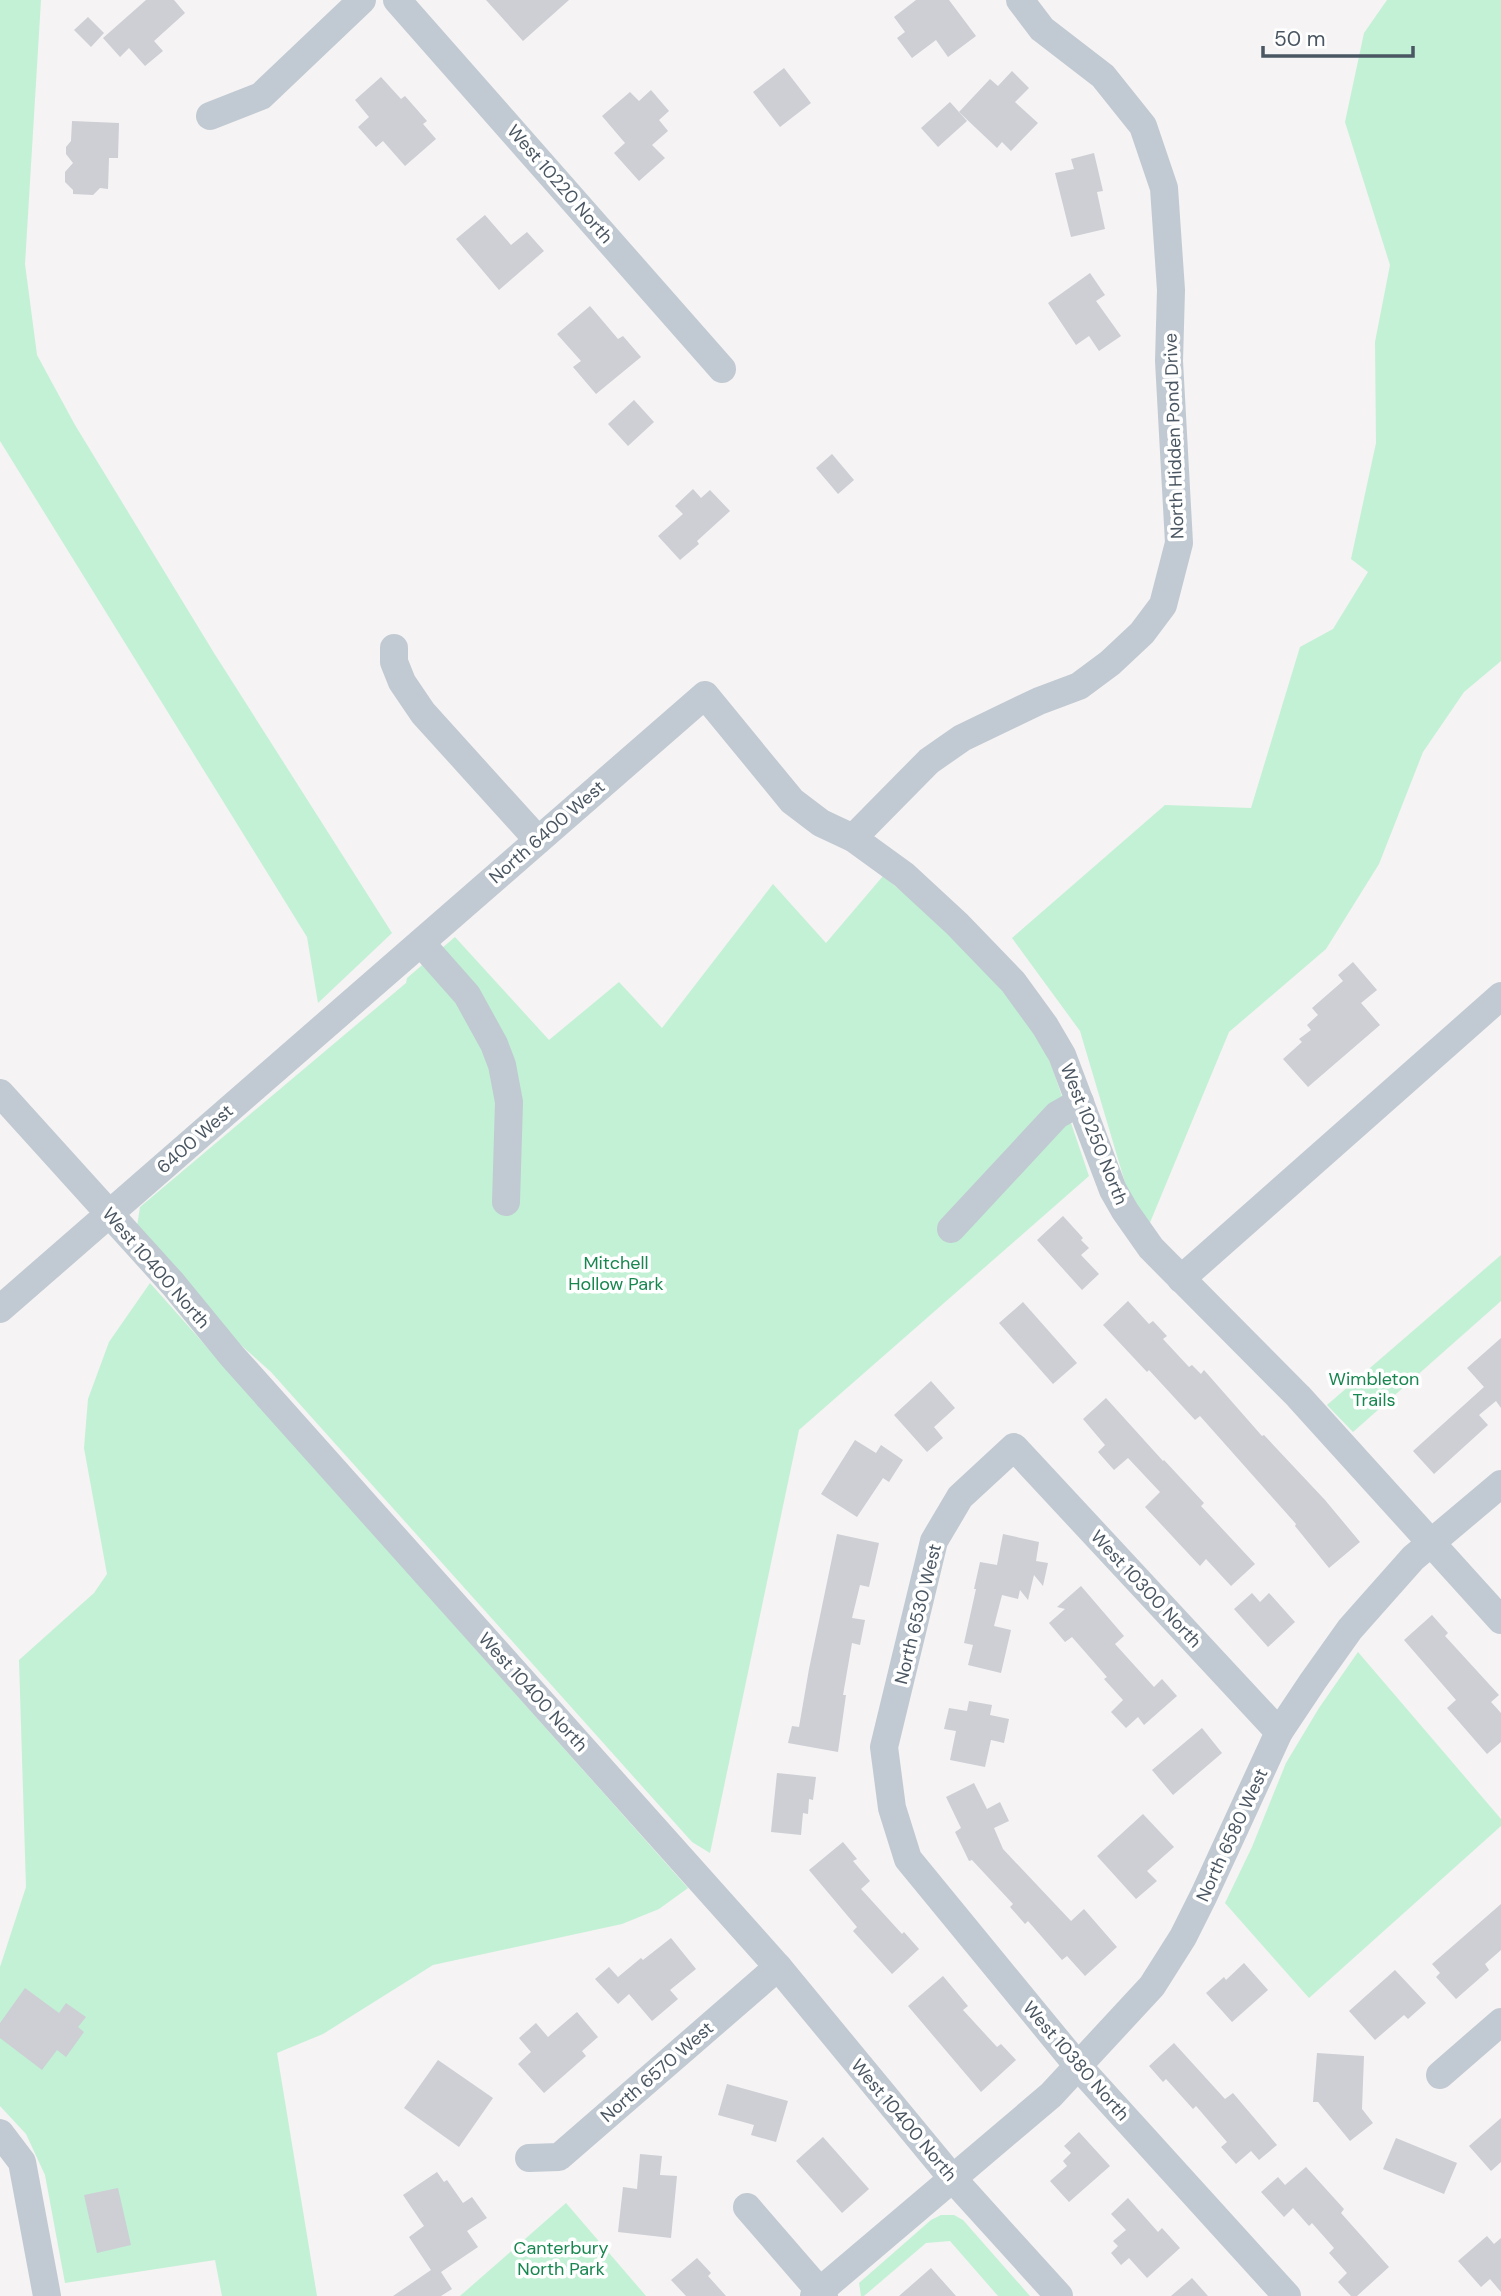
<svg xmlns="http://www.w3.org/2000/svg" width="1501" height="2296" font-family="'DM Sans',sans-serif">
	<rect width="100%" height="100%" fill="#f5f3f3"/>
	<!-- green -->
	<g fill="#c3f1d5">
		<polygon points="0,0 41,0 25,264 37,355 75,425 214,653 392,933 318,1003 307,937 0,441"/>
		<polygon points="1387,0 1501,0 1501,661 1464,692 1423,752 1379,864 1326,949 1229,1032 1149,1225 1129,1196 1080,1031 1012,938 1165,805 1251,808 1300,647 1333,629 1368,572 1351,559 1376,443 1375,342 1390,265 1345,122 1364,33"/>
		<polygon points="883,876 953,934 1024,1016 1041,1041 1053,1070 1089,1176 799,1430 710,1853 692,1842 271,1372 215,1322 136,1233 140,1207 406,983 407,978 455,937 549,1040 619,982 662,1028 773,884 826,943"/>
		<polygon points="1501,1255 1501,1301 1353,1432 1327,1405"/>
		<polygon points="150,1283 688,1888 659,1909 622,1924 433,1965 323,2034 277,2053 317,2296 222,2296 215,2260 65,2283 45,2175 26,2134 0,2106 0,1967 26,1887 19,1660 94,1593 107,1574 84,1448 88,1399 109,1342"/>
		<polygon points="1358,1652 1501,1819 1501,1826 1309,1998 1225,1903 1252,1847 1286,1763 1319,1708"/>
		<polygon points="566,2203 646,2296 460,2296"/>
		<polygon points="941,2215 954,2215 963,2220 1030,2296 998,2296 950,2241 926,2243 864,2296 861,2296 859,2283 931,2220"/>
	</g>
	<!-- building -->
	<g fill="#cdcfd5">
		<polygon points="146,0 174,0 185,13 154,41 163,51 145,66 129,48 120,57 103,38"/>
		<polygon points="486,0 569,0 523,41"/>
		<polygon points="916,0 949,0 976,36 948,57 936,40 912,58 897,38 905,32 894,17"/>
		<polygon points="88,17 104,33 91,47 74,30"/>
		<polygon points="784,68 811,103 780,127 753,92"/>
		<polygon points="1012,71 1029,88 1015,102 1038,123 1011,151 1002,142 997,148 959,112 990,79 998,86"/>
		<polygon points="381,77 401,99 405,96 427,121 423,124 436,139 405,166 383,141 376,147 358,127 369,117 355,100"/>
		<polygon points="651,90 669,111 659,120 668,131 652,145 665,158 639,181 614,153 625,143 602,116 630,92 639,101"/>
		<polygon points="950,102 967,121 938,147 921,128"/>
		<polygon points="72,121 119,123 118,158 109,158 108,189 100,188 93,195 73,194 73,190 65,182 65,172 73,163 66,154 66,147 71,141"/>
		<polygon points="1094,153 1103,191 1097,192 1105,229 1071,237 1055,173 1074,169 1071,159"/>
		<polygon points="485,215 511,245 527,232 544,251 499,290 456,239"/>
		<polygon points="1090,273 1105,295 1096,301 1121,336 1099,351 1089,336 1076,345 1048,303"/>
		<polygon points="590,306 618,339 623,336 641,357 596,394 573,367 581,361 557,334"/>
		<polygon points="634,400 654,422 628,446 608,424"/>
		<polygon points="832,454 854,480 838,494 816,468"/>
		<polygon points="693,489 701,498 710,490 730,511 697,541 699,544 680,560 658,536 683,514 675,506"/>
		<polygon points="1353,962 1377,990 1361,1003 1380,1025 1308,1087 1283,1059 1302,1042 1299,1039 1311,1030 1307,1025 1318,1015 1312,1008 1343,981 1338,975"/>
		<polygon points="1063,1216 1083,1238 1081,1240 1089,1248 1081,1255 1099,1274 1082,1290 1037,1240"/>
		<polygon points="1128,1301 1149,1324 1153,1321 1167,1336 1163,1339 1189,1367 1192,1365 1201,1374 1204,1370 1262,1436 1264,1435 1325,1500 1360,1542 1329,1568 1295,1526 1296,1524 1200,1416 1195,1420 1149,1370 1147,1372 1103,1325"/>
		<polygon points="1023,1302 1077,1363 1053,1384 999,1323"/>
		<polygon points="1501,1338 1501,1408 1496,1401 1479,1415 1488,1425 1434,1474 1413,1451 1484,1387 1467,1368"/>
		<polygon points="931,1381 955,1408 934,1427 943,1438 927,1452 894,1415"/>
		<polygon points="1106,1398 1163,1461 1164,1460 1204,1503 1201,1506 1255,1564 1231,1586 1206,1559 1200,1566 1145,1507 1160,1492 1128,1458 1114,1470 1098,1452 1105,1445 1083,1419"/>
		<polygon points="855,1440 876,1453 881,1445 903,1460 889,1482 883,1478 857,1517 821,1494"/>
		<polygon points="837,1534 879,1543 869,1587 860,1585 852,1618 865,1620 860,1645 852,1643 843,1695 846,1695 838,1752 788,1743 792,1726 799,1727 809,1669"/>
		<polygon points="1003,1534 1039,1542 1036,1561 1048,1563 1043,1586 1034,1575 1028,1600 1020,1590 1018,1599 1002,1595 994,1626 1011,1630 1001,1673 968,1665 973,1645 964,1643 976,1589 974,1589 980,1562 997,1565"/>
		<polygon points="1081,1586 1124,1636 1115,1644 1154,1687 1162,1679 1177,1696 1144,1725 1138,1717 1126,1728 1111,1712 1123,1700 1104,1679 1107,1677 1072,1637 1065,1642 1049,1623 1065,1609 1057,1607"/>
		<polygon points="1252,1593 1260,1602 1269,1593 1295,1622 1268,1647 1234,1609"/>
		<polygon points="1432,1615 1448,1633 1445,1636 1499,1695 1491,1702 1501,1713 1501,1742 1487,1754 1447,1708 1456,1700 1404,1640"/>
		<polygon points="969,1701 992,1705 990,1715 1009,1719 1004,1743 991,1740 985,1767 950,1760 956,1731 944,1729 949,1708 967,1711"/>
		<polygon points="1202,1728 1222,1753 1173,1795 1152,1770"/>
		<polygon points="777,1773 816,1777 813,1800 809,1799 808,1814 803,1813 801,1835 771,1832"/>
		<polygon points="974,1783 987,1809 1000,1802 1009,1821 994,1828 1003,1849 1071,1921 1084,1909 1117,1947 1085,1976 1067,1956 1062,1960 1028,1921 1025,1924 1010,1907 1013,1904 972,1860 969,1861 955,1832 961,1828 946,1797"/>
		<polygon points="1143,1814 1174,1847 1147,1871 1157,1881 1136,1899 1097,1856"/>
		<polygon points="843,1842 857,1859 853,1861 870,1881 861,1889 902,1934 904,1932 919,1949 892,1974 853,1931 857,1927 809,1870"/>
		<polygon points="1501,1904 1501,1950 1485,1964 1489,1970 1456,1999 1436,1977 1440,1973 1432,1964"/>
		<polygon points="671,1938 696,1969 670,1990 678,1999 652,2021 629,1994 618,2004 595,1979 609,1967 618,1977 641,1958 643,1960"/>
		<polygon points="1244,1963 1268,1990 1232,2022 1206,1993 1224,1977 1226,1980"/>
		<polygon points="1395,1970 1426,2003 1408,2019 1404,2015 1375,2040 1349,2011"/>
		<polygon points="943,1976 968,2006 963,2010 997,2047 1001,2044 1016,2060 981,2092 908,2006"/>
		<polygon points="25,1988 59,2013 66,2003 86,2017 78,2027 84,2032 66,2057 57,2050 42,2070 0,2038 0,2023"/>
		<polygon points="577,2012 598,2037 582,2051 586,2056 544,2093 518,2064 531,2052 519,2038 536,2023 548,2037"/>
		<polygon points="1174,2043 1225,2099 1233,2093 1277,2145 1259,2160 1251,2151 1236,2164 1221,2147 1227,2142 1196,2106 1193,2109 1166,2079 1163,2082 1149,2066"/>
		<polygon points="1317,2053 1364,2056 1362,2109 1373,2123 1350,2141 1318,2102 1313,2102"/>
		<polygon points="438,2060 493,2098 459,2147 404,2108"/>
		<polygon points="727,2084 788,2101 776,2142 751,2135 754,2125 718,2115"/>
		<polygon points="1501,2118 1501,2162 1491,2171 1469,2146"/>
		<polygon points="1079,2132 1110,2166 1069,2202 1050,2181 1067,2166 1063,2161 1071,2153 1064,2146"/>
		<polygon points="823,2137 869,2189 842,2213 796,2161"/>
		<polygon points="1396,2138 1457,2163 1444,2194 1383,2169"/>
		<polygon points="640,2154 662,2156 660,2175 677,2176 671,2238 618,2232 623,2187 637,2189"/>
		<polygon points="1306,2167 1344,2209 1341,2213 1389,2267 1357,2296 1351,2296 1338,2282 1347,2273 1329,2253 1334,2248 1312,2223 1309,2226 1293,2208 1284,2217 1261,2192 1278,2177 1285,2185"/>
		<polygon points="437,2172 444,2182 447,2180 463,2203 472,2197 487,2218 467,2231 478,2247 441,2272 452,2289 441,2296 393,2296 431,2270 409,2237 424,2226 403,2195"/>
		<polygon points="118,2188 131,2245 97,2253 84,2195"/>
		<polygon points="1128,2198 1158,2232 1162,2228 1180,2248 1147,2278 1129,2258 1121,2265 1111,2253 1118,2246 1113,2241 1126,2230 1111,2214"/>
		<polygon points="1487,2236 1494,2244 1501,2238 1501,2292 1490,2279 1481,2287 1458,2261"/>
		<polygon points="697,2258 711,2273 708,2276 726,2296 686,2296 671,2280"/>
		<polygon points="931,2268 956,2296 899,2296"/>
		<polygon points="1192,2278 1208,2296 1171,2296"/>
	</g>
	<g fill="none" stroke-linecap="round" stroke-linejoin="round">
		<!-- minor -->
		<g stroke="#c1cad2" stroke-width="28">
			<polyline points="397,0 722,369"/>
			<polyline points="210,116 261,96 362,0"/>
			<polyline points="394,648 394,662 402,682 423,713 538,840"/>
			<polyline points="853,838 929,761 962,738 1039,701 1079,686 1110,663 1142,633 1163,605 1179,543 1169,361 1171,290 1164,188 1143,126 1103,76 1042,29 1020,0"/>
			<polyline points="421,943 467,995 494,1044 502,1065 509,1102 506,1202"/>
			<polyline points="0,1093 173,1284 232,1356 778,1967 953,2179 1059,2296"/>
			<polyline points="951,1229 1057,1115 1080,1102"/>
			<polyline points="1181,1279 1501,996"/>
			<polyline points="0,1309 705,695 792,801 821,823 853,838 904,875 957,924 1013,982 1045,1026 1062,1055 1113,1190 1125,1211 1151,1248 1298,1396 1501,1620"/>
			<polyline points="1279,1732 1014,1447 960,1497 934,1541 884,1747 892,1808 908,1859 1078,2066 1287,2296"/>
			<polyline points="1440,2075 1501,2022"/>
			<polyline points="0,2133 22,2162 47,2296"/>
			<polyline points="529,2158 559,2157 778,1967"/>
			<polyline points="747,2207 824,2296"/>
			<polyline points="814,2296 1051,2095 1152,1986 1183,1937 1204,1895 1279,1732 1313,1681 1350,1629 1413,1558 1501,1484"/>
		</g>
	</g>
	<g text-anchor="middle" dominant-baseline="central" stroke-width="7" stroke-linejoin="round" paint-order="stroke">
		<!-- street labels -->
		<g font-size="18" fill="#4a5661" stroke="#fff">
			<text transform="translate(560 184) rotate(49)">West 10220 North</text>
			<text transform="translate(1174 436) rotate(-92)">North Hidden Pond Drive</text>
			<text transform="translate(547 832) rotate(-41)">North 6400 West</text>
			<text transform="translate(1094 1134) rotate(68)">West 10250 North</text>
			<text transform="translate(195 1139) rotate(-41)">6400 West</text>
			<text transform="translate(156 1268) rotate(49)">West 10400 North</text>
			<text transform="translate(1146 1589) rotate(47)">West 10300 North</text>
			<text transform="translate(918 1614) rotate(-76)">North 6530 West</text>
			<text transform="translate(533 1692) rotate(48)">West 10400 North</text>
			<text transform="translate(1232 1835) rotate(-65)">North 6580 West</text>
			<text transform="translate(1076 2061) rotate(49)">West 10380 North</text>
			<text transform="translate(657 2072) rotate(-41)">North 6570 West</text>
			<text transform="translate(904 2120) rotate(50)">West 10400 North</text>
		</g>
		<!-- park labels -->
		<g font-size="18" fill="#17864f" stroke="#fff">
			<text x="616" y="1263">Mitchell<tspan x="616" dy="21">Hollow Park</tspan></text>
			<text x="1374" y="1379">Wimbleton<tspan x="1374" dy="21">Trails</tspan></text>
			<text x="561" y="2248">Canterbury<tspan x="561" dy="21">North Park</tspan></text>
		</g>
	</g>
	<!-- scale -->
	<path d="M1263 46v10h150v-10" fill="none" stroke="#4a5661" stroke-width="3.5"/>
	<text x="1274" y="46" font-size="21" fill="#4a5661" stroke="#ffffff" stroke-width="5" paint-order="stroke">50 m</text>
</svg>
